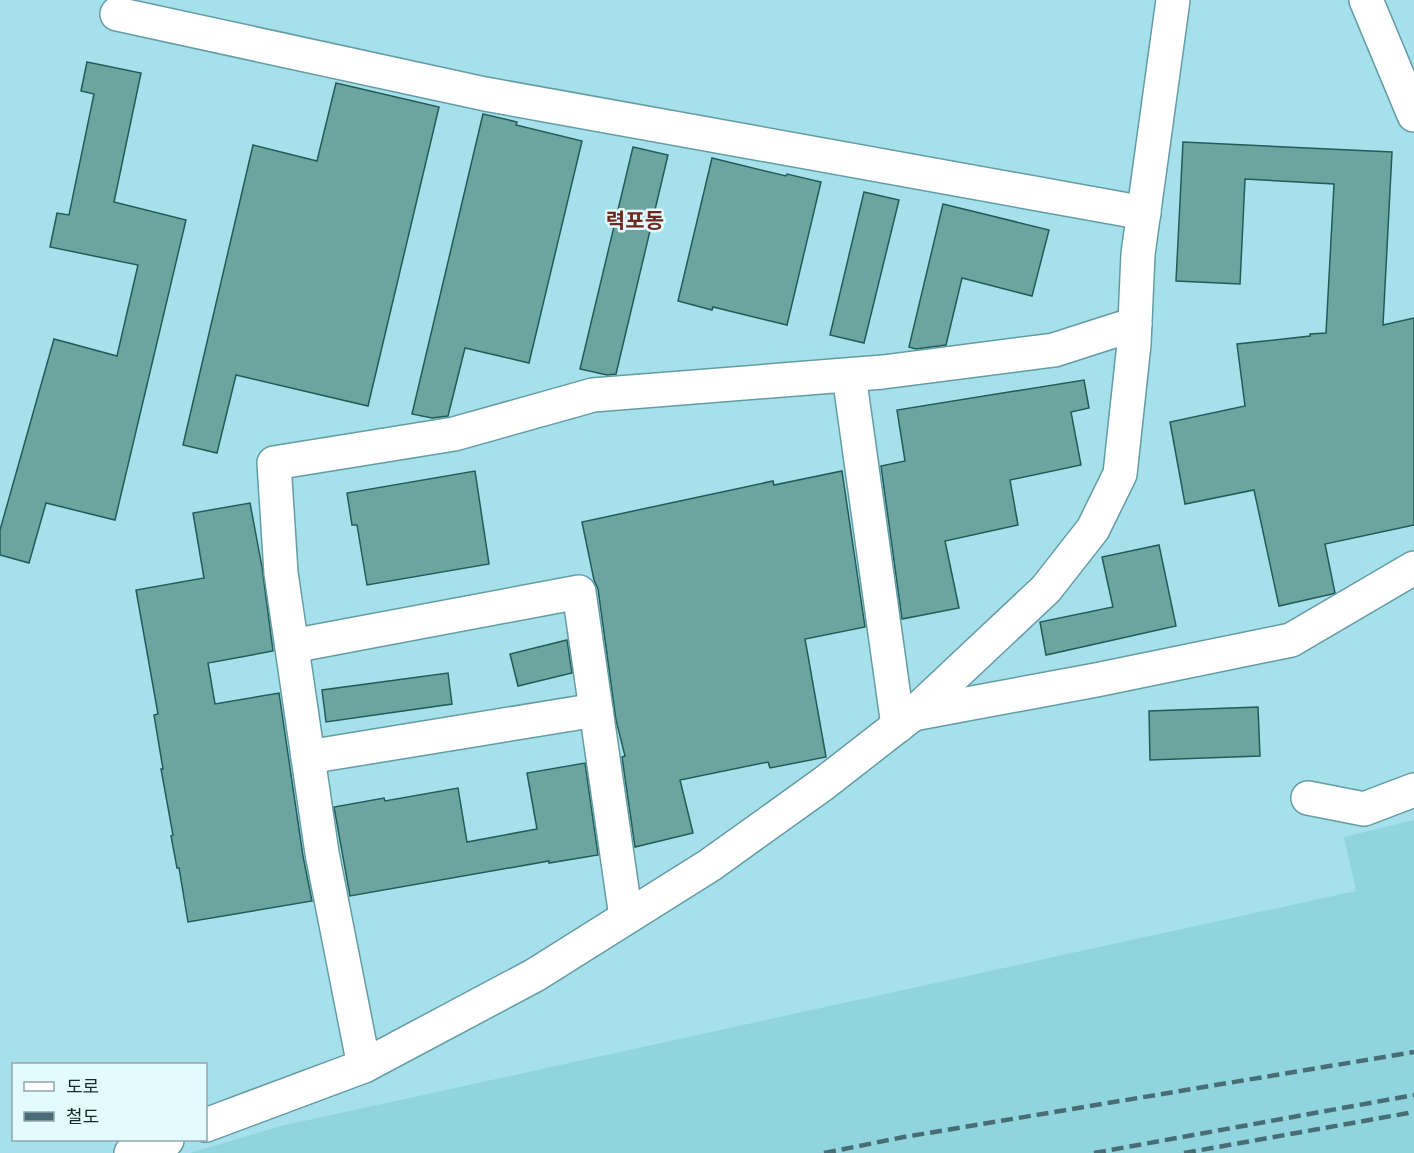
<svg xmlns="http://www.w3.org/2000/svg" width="1414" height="1153" font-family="'Roboto Serif','Noto Sans KR',serif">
	<rect width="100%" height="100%" fill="#a6e0ea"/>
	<!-- built -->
	<polygon fill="#90d4de" points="1414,820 1414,1153 190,1153 281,1126 1356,891 1344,837"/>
	<!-- building -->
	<g fill="#6ca5a0" stroke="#225c58" stroke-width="1.5">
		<polygon points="87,62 141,73 114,202 186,220 115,520 46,503 29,563 0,555 0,530 54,339 117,356 138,265 50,247 57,213 69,215 94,94 81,91"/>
		<polygon points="336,83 439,107 368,406 236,375 217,453 183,445 253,145 317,161"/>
		<polygon points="483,114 517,122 516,125 582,141 529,363 465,348 448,416 432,418 412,414"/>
		<polygon points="1183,142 1392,152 1383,325 1414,318 1414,525 1325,544 1335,593 1332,594 1279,606 1254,490 1185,504 1170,422 1245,406 1237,344 1310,336 1310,334 1326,333 1334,184 1245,179 1240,284 1176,281"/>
		<polygon points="633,147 668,155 616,374 607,375 580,369"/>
		<polygon points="712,158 786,176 787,174 821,182 787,325 713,307 712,310 678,301"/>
		<polygon points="864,192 899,200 864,343 830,335"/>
		<polygon points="943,204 1049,230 1032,296 962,278 946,345 916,349 909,347"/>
		<polygon points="1084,380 1089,408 1071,412 1081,465 1010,480 1018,525 945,541 959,608 902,619 881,466 905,461 897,410"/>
		<polygon points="475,471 489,564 367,585 357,525 352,525 347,493"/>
		<polygon points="842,471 865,627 805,639 826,757 770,768 768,762 680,780 693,833 635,847 622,757 625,756 616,720 598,589 594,580 582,522 773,481 774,485"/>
		<polygon points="250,503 262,567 273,651 208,663 215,704 279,693 303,856 312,901 188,922 179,868 177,868 171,836 173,835 161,769 163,769 154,715 158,714 136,590 204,578 193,513"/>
		<polygon points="1159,545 1176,626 1046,655 1040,622 1113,607 1102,557"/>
		<polygon points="567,640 572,673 518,686 510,654"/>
		<polygon points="448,673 452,704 326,722 322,690"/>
		<polygon points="1258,707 1260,756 1150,760 1149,711"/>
		<polygon points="585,763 598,855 549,863 549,861 350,896 334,807 384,798 385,801 458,788 467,842 537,829 527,773"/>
	</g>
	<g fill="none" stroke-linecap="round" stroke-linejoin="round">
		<defs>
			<g id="minor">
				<polyline points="1366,0 1414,115"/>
				<polyline points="117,14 485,94 1144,213"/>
				<polyline points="849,375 898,726"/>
				<polyline points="292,646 579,592 626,917"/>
				<polyline points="913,714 1096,680 1291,640 1414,568"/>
				<polyline points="308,757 596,710"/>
				<polyline points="1308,798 1364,809 1414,790"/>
				<polyline points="364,1066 322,853 281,573 274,463 454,434 593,395 883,372 1054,350 1135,324"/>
				<polyline points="206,1125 364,1066 535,975 710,865 823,784 913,714 1046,589 1093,529 1120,474 1134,344 1138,254 1173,0"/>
				<polyline points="131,1153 167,1140"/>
			</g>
		</defs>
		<!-- minor casing -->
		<use href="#minor" stroke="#649ca6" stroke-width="36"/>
		<!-- minor -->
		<use href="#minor" stroke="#fff" stroke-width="33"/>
		<!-- rail -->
		<g stroke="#496d74" stroke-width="4.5" stroke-dasharray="12 6" stroke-linecap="butt">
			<polyline points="824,1153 904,1137 1414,1052"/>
			<polyline points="1094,1153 1414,1095"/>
			<polyline points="1184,1153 1414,1112"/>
		</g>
	</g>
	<g text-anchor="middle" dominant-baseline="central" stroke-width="5" stroke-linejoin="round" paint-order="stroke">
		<!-- quarter labels -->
		<g font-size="21" font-weight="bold" fill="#6e2921" stroke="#e3fafe">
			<text x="635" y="221">력포동</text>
		</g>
	</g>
	<!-- legend -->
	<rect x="12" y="1063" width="195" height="78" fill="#e3fafe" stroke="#90a7ab" stroke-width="1.5"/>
	<rect x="24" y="1082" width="30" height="9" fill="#ffffff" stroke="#90a7ab" stroke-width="1.5"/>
	<text x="66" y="1093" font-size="18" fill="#142b2f">도로</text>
	<rect x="24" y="1112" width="30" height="9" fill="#496d74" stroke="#90a7ab" stroke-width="1.5"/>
	<text x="66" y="1123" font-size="18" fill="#142b2f">철도</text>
</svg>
